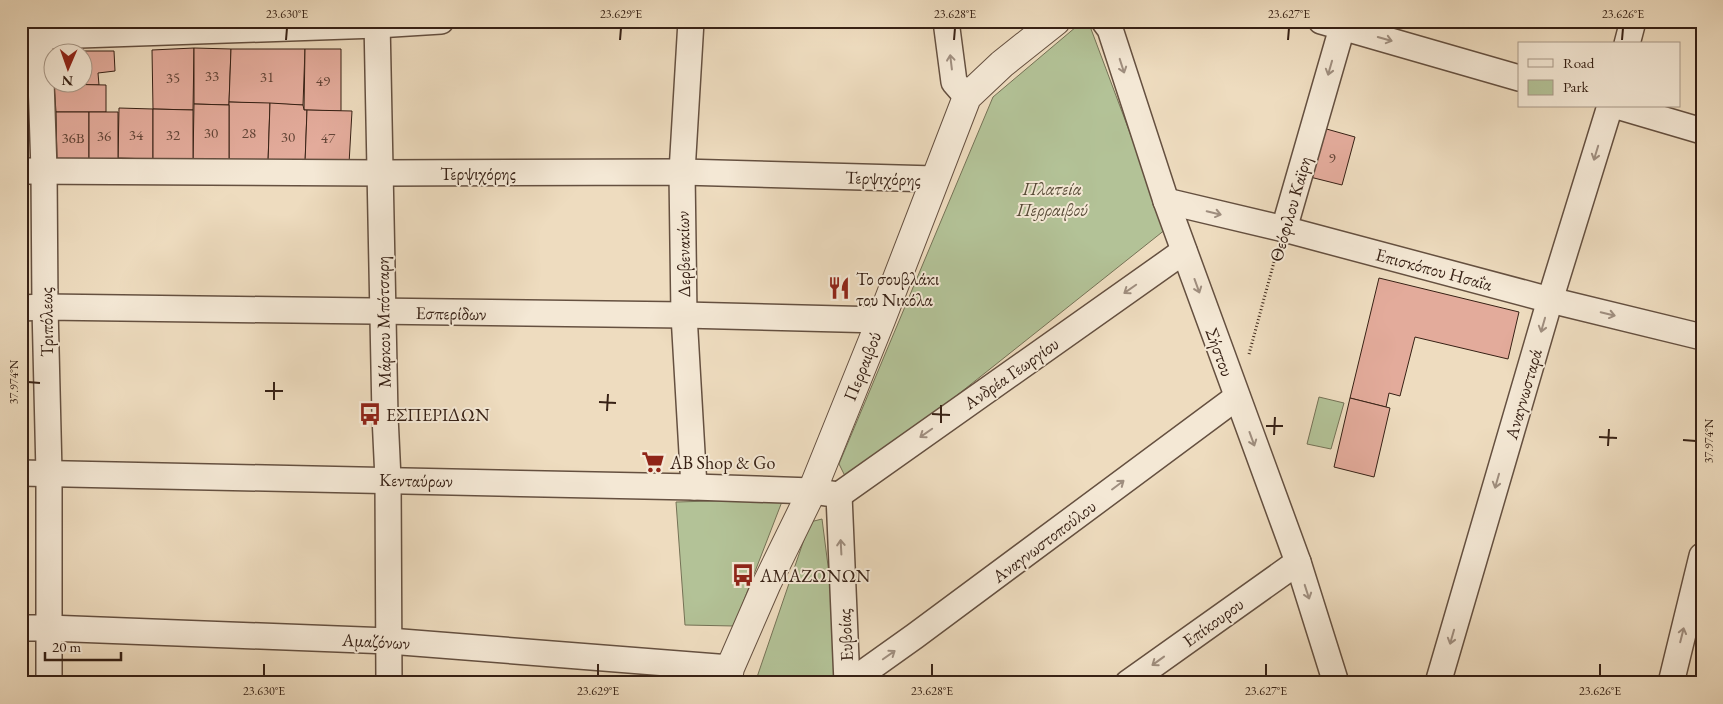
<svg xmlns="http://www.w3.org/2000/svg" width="1723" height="704" font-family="'EB Garamond',serif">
	<rect width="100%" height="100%" fill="#eedcbf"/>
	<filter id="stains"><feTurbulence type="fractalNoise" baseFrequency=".004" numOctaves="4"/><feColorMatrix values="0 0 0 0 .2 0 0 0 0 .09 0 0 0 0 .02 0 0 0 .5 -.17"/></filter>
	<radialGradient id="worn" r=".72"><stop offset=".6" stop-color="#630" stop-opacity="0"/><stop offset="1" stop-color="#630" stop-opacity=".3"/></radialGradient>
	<!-- green -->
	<g fill="#b3c297" stroke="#757256">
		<polygon points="1083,21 1088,21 1166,229 848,482 839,464 993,97"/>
		<polygon points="1319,397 1344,403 1331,449 1307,444"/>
		<polygon points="783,499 734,626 685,625 676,502"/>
		<polygon points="822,519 843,683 755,683 810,522"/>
	</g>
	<!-- building -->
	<g fill="#e3ab9b" stroke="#372115">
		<polygon points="194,48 193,110 153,109 152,50"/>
		<polygon points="194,48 231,49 229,105 194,104"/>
		<polygon points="231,49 305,49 303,105 229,102"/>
		<polygon points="305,49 341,49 341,111 304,110"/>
		<polygon points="53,51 114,51 115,71 98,73 99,85 54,84 54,82 82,82 82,52 54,52"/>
		<polygon points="54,84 106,85 106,112 56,112"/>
		<polygon points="229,102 270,103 268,163 229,161"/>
		<polygon points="270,103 303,105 304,110 307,110 305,165 268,163"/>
		<polygon points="194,104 229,105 229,161 193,160"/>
		<polygon points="119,108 153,109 153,159 118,158"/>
		<polygon points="153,109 193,110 193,160 153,159"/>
		<polygon points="307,110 352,111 349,164 305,163"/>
		<polygon points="56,112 89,112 89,163 57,162"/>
		<polygon points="89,112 118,112 118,164 89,163"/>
		<polygon points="1323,128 1355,137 1342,185 1310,177"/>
		<polygon points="1379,278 1519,312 1508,359 1415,337 1400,396 1389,393 1386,407 1350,398"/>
		<polygon points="1350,398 1390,408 1374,477 1334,467"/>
	</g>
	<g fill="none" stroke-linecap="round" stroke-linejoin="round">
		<defs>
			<g id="minor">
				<polyline points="39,21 44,170 45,307 49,473 49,683"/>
				<polyline points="377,21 385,416 388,479 389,683"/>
				<polyline points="691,21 682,172 684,315 694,487"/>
				<polyline points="946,21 954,82 967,97"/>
				<polyline points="1104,21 1110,29 1166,201 1298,562 1336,683"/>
				<polyline points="1321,21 1519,78"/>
				<polyline points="21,37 377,25 441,21"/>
				<polyline points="1627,44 1633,21"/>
				<polyline points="1617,106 1702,131"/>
				<polyline points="21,171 381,173 682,172 935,179"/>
				<polyline points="1166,201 1284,229 1550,300 1702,337"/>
				<polyline points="1284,229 1344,21"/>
				<polyline points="21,308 45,307 684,315 881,320"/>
				<polyline points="21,473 694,487 812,491 839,495 847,683"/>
				<polyline points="839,495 1184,251"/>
				<polyline points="21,628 48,628 389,641 730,668"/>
				<polyline points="849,683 915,636 1237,397"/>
				<polyline points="1128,683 1298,562"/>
				<polyline points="1438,683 1550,300 1610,106"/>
				<polyline points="1671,683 1702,556"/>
			</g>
			<polyline id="tertiary" points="727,683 730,668 767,583 812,491 881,320 967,97 1002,64 1056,21"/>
		</defs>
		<!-- minor casing -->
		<use href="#minor" stroke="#655040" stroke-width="28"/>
		<!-- tertiary casing -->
		<use href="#tertiary" stroke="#655040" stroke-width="30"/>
		<!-- path -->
		<polyline stroke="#372115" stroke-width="3" stroke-dasharray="1 2.5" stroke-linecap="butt" points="1249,354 1277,251"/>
		<!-- minor -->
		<use href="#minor" stroke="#f4e8d5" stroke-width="25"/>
		<!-- tertiary -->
		<use href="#tertiary" stroke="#f4e8d5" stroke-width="28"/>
	</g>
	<!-- one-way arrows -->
	<defs><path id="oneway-shaft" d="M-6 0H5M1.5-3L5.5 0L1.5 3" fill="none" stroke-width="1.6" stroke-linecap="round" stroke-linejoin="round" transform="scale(1.25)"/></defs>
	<g stroke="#9f8e7f">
		<use href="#oneway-shaft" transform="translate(1385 39) rotate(16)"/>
		<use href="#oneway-shaft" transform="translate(951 62) rotate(-97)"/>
		<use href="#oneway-shaft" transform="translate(1122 66) rotate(72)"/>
		<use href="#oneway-shaft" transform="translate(1330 68) rotate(106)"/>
		<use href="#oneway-shaft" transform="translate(1596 153) rotate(107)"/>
		<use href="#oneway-shaft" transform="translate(1214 213) rotate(13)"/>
		<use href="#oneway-shaft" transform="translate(1197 286) rotate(70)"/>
		<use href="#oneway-shaft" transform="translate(1130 289) rotate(145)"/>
		<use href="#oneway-shaft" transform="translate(1608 314) rotate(13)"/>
		<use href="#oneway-shaft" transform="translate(1543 325) rotate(106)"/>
		<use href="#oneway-shaft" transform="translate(926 433) rotate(145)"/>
		<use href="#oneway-shaft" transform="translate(1252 439) rotate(70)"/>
		<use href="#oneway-shaft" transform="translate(1497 481) rotate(106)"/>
		<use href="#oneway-shaft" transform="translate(1118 485) rotate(-37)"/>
		<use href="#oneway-shaft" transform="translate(841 547) rotate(-93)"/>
		<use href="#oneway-shaft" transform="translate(1307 592) rotate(72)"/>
		<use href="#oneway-shaft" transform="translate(1682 635) rotate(-76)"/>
		<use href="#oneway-shaft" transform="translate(1452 637) rotate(106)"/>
		<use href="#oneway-shaft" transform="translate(889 655) rotate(-35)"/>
		<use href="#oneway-shaft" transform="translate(1158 661) rotate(144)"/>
	</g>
	<!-- ticks -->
	<path fill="none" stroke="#372115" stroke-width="2" d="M286,40l1,-12M620,40l1,-12M954,40l1,-12M1288,40l1,-12M1622,40l1,-12M28,382l12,1M265,391h18M274,400v-18M599,402l17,1M607,411l1,-17M932,414l18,1M941,423v-18M1266,426h17M1274,435l1,-18M1599,437l18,1M1683,440l13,1M1608,446l1,-17M264,676v-12M598,676v-12M932,676v-12M1266,676v-12M1600,676v-12"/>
	<!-- icons -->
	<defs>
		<symbol id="restaurant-bare" viewBox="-9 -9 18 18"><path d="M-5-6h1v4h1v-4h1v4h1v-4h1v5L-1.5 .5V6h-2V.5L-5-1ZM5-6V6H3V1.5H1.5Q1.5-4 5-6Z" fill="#8f2418" stroke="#f4e8d5" stroke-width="2.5" paint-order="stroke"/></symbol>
		<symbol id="bus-bare" viewBox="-9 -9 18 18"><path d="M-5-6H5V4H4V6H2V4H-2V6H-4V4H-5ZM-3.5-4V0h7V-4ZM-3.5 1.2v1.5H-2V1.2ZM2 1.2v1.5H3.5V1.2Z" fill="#8f2418" stroke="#f4e8d5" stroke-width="2.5" paint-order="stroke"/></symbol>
		<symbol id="supermarket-bare" viewBox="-9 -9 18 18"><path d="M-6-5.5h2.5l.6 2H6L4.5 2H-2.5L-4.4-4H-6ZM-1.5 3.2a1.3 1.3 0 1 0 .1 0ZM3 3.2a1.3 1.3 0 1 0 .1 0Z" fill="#8f2418" stroke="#f4e8d5" stroke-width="2.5" paint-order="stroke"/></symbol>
	</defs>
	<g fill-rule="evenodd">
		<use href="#restaurant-bare" x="823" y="272" width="32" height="32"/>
		<use href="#bus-bare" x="354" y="398" width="32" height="32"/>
		<use href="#supermarket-bare" x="637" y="446" width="32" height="32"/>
		<use href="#bus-bare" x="727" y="559" width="32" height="32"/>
	</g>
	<g text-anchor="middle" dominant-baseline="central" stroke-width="4" stroke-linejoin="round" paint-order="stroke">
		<!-- number labels -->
		<g font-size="15" fill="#624436">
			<text x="212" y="75">33</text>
			<text x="267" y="76">31</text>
			<text x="173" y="77">35</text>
			<text x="323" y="80">49</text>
			<text x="211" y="132">30</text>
			<text x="249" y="132">28</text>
			<text x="136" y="134">34</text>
			<text x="173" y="134">32</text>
			<text x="104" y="135">36</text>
			<text x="288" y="136">30</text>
			<text x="73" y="137">36Β</text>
			<text x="328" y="137">47</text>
			<text x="1332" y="157">9</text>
		</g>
		<!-- street labels -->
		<g font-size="18" fill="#372115" stroke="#f4e8d5">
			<text x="478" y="173">Τερψιχόρης</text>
			<text transform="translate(883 178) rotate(2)">Τερψιχόρης</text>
			<text transform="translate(1290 209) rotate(-74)">Θεόφιλου Καϊρη</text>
			<text transform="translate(683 254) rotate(-91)">Δερβενακίων</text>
			<text transform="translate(1434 269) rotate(15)">Επισκόπου Ησαΐα</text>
			<text transform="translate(451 313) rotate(1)">Εσπερίδων</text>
			<text transform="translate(46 322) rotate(-91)">Τριπόλεως</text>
			<text transform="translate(383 322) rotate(-91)">Μάρκου Μπότσαρη</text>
			<text transform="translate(1220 352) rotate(70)">Σήστου</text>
			<text transform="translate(862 366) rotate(-68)">Περραιβού</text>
			<text transform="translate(1011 373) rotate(-35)">Ανδρέα Γεωργίου</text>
			<text transform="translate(1523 394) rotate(-74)">Αναγνωσταρά</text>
			<text transform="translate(416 480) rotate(1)">Κενταύρων</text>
			<text transform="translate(1044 541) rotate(-37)">Αναγνωστοπούλου</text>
			<text transform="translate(1213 622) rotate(-36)">Επίκουρου</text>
			<text transform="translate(845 635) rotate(-93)">Ευβοίας</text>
			<text transform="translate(376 641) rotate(3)">Αμαζόνων</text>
		</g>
		<!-- park labels -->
		<g font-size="18" font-style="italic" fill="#564936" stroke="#f4e8d5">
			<text x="1052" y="188">Πλατεία<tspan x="1052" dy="21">Περραιβού</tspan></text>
		</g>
		<!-- poi labels -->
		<g font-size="18" fill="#372115" stroke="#f4e8d5" text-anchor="start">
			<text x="856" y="278">Το σουβλάκι<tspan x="856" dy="21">του Νικόλα</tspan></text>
			<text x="386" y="414">ΕΣΠΕΡΙΔΩΝ</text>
			<text x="670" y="462">AB Shop &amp; Go</text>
			<text x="760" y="575">ΑΜΑΖΩΝΩΝ</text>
		</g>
	</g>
	<!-- margin -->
	<rect width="1723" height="704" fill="none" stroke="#eedcbf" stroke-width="55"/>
	<!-- legend -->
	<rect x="1518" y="42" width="162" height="65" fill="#f4e8d5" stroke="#a89888"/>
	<rect x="1528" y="59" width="25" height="8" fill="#f4e8d5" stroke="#a89888"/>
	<text x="1563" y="68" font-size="15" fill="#372115">Road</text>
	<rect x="1528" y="80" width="25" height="15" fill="#b3c297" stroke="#a89888"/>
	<text x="1563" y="92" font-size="15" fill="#372115">Park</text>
	<!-- north arrow -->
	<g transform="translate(68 68) rotate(182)"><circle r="24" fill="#f4e8d5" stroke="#a89888"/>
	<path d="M0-4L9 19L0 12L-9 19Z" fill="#8f2418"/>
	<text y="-8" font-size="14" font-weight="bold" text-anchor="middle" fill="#372115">N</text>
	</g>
	<!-- scale -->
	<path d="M45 652v8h76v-8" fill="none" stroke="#372115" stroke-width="2.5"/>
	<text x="52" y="652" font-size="15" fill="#372115" stroke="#f4e8d5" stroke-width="4" paint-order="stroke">20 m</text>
	<rect x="28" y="28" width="1668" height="648" fill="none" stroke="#372115" stroke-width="2"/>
	<g font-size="12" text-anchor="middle" fill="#372115">
		<text x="287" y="18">23.630°E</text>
		<text x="621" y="18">23.629°E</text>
		<text x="955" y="18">23.628°E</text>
		<text x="1289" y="18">23.627°E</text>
		<text x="1623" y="18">23.626°E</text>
		<text transform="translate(14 382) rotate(-90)" y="4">37.974°N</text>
		<text transform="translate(1709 441) rotate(-90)" y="4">37.974°N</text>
		<text x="264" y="695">23.630°E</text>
		<text x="598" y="695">23.629°E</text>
		<text x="932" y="695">23.628°E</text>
		<text x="1266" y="695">23.627°E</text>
		<text x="1600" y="695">23.626°E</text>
	</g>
	<rect width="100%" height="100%" filter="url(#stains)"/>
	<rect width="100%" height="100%" fill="url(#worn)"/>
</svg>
